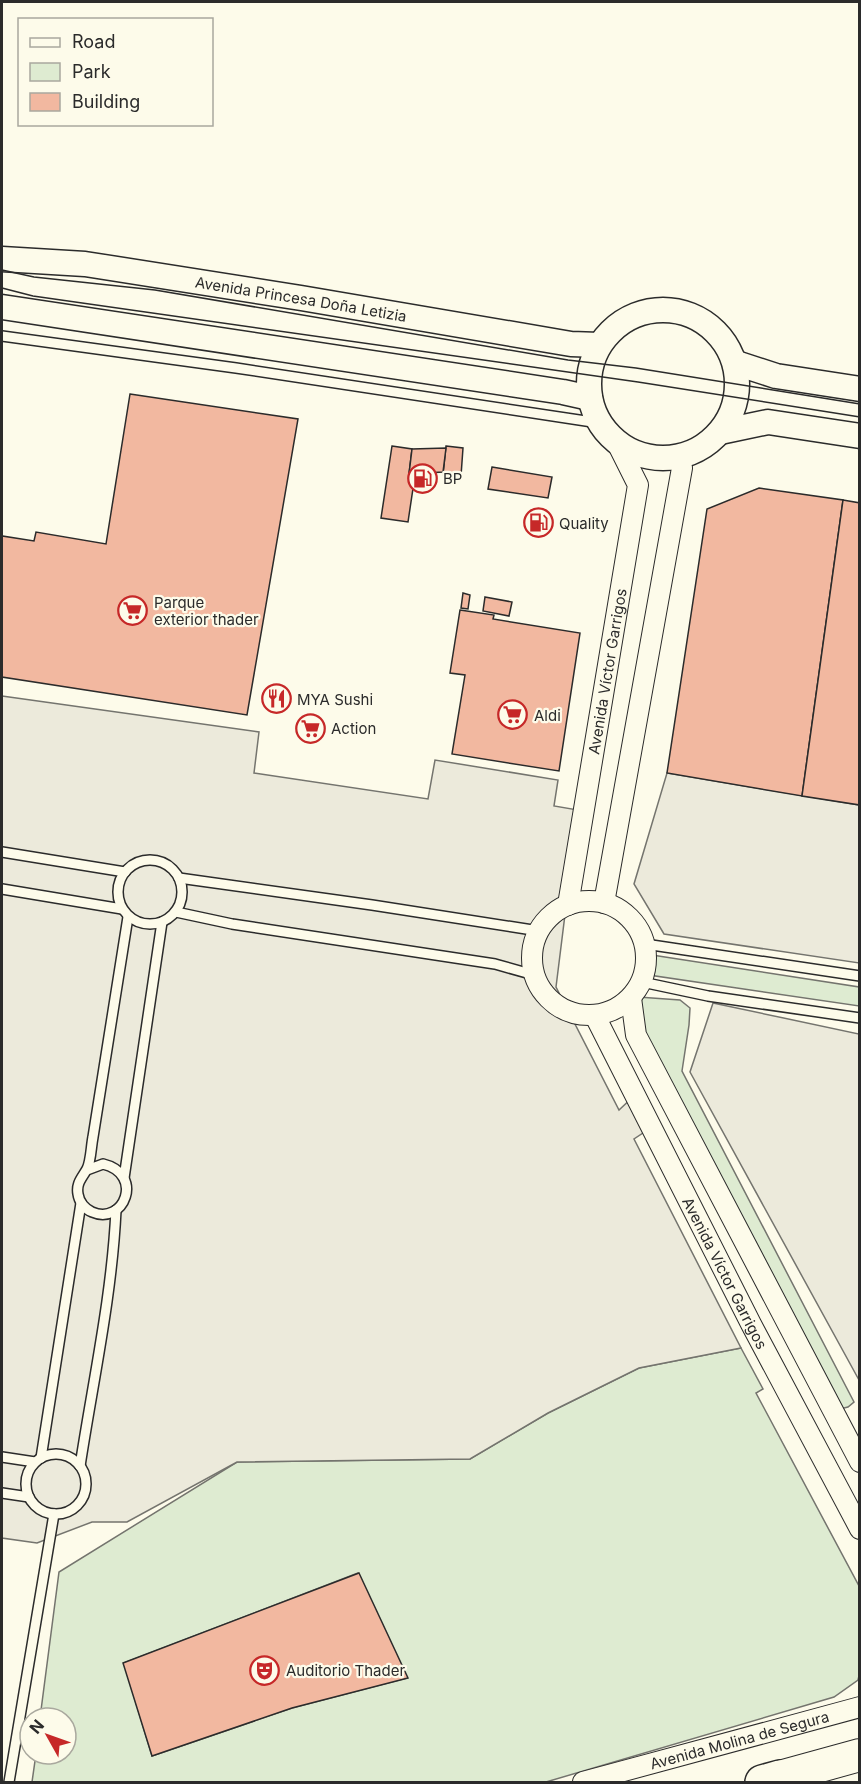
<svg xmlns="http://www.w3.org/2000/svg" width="861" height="1784" font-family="Inter,sans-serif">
	<rect width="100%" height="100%" fill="#fdfbea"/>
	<!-- green -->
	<g fill="#deebd1" stroke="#74746e" stroke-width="1.5" fill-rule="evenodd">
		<polygon points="652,955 859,987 859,1006 649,975"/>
		<polygon points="638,997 680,1000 690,1008 689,1025 682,1071 854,1402 848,1407 840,1409 640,1023"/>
		<path d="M741,1348l22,41 -7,4 103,193v90l-1,4 -24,17 -288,85h-514l4,-28h30v-36h-26l19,-146 178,-110 233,-3 78,-46 91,-45zM358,1573l49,105 -115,30 -140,48 -28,-93z"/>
	</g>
	<!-- parking -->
	<g fill="#eceadb" stroke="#74746e" stroke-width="1.5">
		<polygon points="2,696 259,732 254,773 428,799 435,760 558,780 554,806 578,810 556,987 619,1110 635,1095 652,1127 634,1139 741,1348 639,1368 548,1413 470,1459 237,1462 127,1522 92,1522 37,1543 2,1538"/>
		<polygon points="667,773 859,805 859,963 664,934 634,884"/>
		<polygon points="713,1003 859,1034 859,1380 690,1072"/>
	</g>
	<!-- building -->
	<g fill="#f2b8a0" stroke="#2b2b2b" stroke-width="1.5">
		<polygon points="130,394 298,419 247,715 2,677 2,536 34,541 36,532 106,544"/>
		<polygon points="392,446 412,449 409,474 415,475 408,522 381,518"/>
		<polygon points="446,446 463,448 461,476 443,475"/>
		<polygon points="446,448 443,472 409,474 412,449"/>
		<polygon points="492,467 552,477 548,498 488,489"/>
		<polygon points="759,488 843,500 802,796 667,773 707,509"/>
		<polygon points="843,500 860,503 860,805 802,796"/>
		<polygon points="463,593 470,595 468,609 461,608"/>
		<polygon points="485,597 512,602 509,616 483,611"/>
		<polygon points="460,610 494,615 493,619 580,633 559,771 452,754 465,675 450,673"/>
		<polygon points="359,1573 408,1678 292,1708 152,1756 123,1663"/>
	</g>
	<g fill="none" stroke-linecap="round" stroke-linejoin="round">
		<defs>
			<g id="service">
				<polyline points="2,336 236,368 599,423"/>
				<polyline points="2,852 125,872"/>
				<circle cx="150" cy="892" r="32"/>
				<polyline points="179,878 372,905 539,931"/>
				<polyline points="2,889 122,909"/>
				<polyline points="176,912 232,924 495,964 534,975"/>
				<polyline points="645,944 860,976"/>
				<polyline points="642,982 708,996 860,1018"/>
				<path d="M87,1170l16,-6c42,10 21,62 -11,48 -7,-3 -13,-10 -14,-18 -2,-11 4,-16 9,-25 4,-8 4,-22 6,-32l35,-220"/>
				<polyline points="124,1178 162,922"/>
				<circle cx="56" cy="1484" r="30"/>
				<polyline points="2,1457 35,1462"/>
				<polyline points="41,1458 81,1203"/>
				<path d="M80,1466c13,-85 32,-170 36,-256"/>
				<polyline points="2,1493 29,1497"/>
				<polyline points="9,1782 54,1514"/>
			</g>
			<g id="minor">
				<circle cx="589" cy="958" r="57"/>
				<polyline points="604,903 682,468 677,457"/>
				<path id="s1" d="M568,905l70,-420 -21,-42"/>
				<polyline points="631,998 636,1035 860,1462"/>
				<path id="s2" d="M595,1016l156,308 109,205"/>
				<path id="s3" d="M583,1782l277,-75"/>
			</g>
			<g id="tertiary">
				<path id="s4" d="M2,259l83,5 216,34 270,46 28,1"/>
				<polyline points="2,307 563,392 590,398"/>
				<circle cx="663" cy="384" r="74"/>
				<polyline points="736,363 776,376 860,389"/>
				<polyline points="720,432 768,422 860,436"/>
			</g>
			<polyline id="primary" points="780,1777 860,1755"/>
			<polyline id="motorway" points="762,1782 780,1777"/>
		</defs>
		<!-- service casing -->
		<use href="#service" stroke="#2b2b2b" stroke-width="12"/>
		<!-- minor casing -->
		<use href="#minor" stroke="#2b2b2b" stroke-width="22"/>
		<!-- tertiary casing -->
		<use href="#tertiary" stroke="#2b2b2b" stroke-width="27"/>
		<!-- primary casing -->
		<use href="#primary" stroke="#2b2b2b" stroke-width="34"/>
		<!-- motorway casing -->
		<use href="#motorway" stroke="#2b2b2b" stroke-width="36"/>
		<!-- service -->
		<use href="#service" stroke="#fdfbea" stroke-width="9"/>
		<!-- minor -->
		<use href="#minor" stroke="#fdfbea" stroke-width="20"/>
		<!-- tertiary -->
		<use href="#tertiary" stroke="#fdfbea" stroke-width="24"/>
		<!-- primary -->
		<use href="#primary" stroke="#fdfbea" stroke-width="32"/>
		<!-- motorway -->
		<use href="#motorway" stroke="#fdfbea" stroke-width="33"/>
		<!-- tram -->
		<g stroke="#2b2b2b" stroke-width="1.5">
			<polyline points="2,270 34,277 155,290 568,360 636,368 860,404"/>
			<polyline points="2,288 33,296 638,382 860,417"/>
		</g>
	</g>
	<!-- icons -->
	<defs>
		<symbol id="fuel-ring" viewBox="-11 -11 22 22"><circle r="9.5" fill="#fdfbea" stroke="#c62828" stroke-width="1.5"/><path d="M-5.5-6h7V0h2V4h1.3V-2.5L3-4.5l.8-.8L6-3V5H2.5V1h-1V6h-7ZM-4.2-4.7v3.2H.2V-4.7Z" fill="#c62828"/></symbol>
		<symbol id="supermarket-ring" viewBox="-11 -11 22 22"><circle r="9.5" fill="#fdfbea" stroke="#c62828" stroke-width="1.5"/><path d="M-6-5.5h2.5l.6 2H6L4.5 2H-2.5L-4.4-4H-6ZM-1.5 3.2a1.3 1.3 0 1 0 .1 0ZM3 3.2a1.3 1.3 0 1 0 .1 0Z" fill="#c62828"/></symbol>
		<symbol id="restaurant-ring" viewBox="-11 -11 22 22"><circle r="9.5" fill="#fdfbea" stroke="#c62828" stroke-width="1.5"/><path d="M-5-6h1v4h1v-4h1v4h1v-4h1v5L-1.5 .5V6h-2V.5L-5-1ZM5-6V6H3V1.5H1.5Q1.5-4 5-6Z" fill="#c62828"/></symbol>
		<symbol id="theatre-ring" viewBox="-11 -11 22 22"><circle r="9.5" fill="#fdfbea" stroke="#c62828" stroke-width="1.5"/><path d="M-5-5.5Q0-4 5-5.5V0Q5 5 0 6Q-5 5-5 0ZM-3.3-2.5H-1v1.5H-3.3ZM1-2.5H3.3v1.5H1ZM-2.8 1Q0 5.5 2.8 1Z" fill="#c62828"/></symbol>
	</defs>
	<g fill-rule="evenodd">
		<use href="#fuel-ring" x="406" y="462" width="33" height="33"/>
		<use href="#fuel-ring" x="522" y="506" width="33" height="33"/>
		<use href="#supermarket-ring" x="116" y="594" width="33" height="33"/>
		<use href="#restaurant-ring" x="260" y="682" width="33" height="33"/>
		<use href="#supermarket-ring" x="496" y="698" width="33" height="33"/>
		<use href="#supermarket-ring" x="294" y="712" width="33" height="33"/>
		<use href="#theatre-ring" x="248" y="1654" width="33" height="33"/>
	</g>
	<g text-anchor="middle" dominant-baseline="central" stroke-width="4.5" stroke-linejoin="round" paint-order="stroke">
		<!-- street labels -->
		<g font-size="15" fill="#2b2b2b" stroke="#fdfbea">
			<text stroke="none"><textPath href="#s4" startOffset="302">Avenida Princesa Doña Letizia</textPath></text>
			<text stroke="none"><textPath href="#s1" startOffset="237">Avenida Víctor Garrigos</textPath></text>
			<text stroke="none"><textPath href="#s2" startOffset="288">Avenida Víctor Garrigos</textPath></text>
			<text stroke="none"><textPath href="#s3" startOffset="162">Avenida Molina de Segura</textPath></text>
		</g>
		<!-- poi labels -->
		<g font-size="15" fill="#2b2b2b" stroke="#fdfbea" text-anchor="start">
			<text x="443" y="478">BP</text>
			<text x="559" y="523">Quality</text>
			<text x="154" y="602">Parque<tspan x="154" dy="17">exterior thader</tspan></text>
			<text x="297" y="699">MYA Sushi</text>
			<text x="534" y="715">Aldi</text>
			<text x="331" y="728">Action</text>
			<text x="286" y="1670">Auditorio Thader</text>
		</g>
	</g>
	<!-- border -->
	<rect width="861" height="1784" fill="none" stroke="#2b2b2b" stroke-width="6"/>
	<!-- legend -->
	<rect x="18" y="18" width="195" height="108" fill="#fdfbea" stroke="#a9a89e" stroke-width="1.5"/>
	<rect x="30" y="38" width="30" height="9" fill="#fdfbea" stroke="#a9a89e" stroke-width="1.5"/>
	<text x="72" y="48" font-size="18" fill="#2b2b2b">Road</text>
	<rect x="30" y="63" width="30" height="18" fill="#deebd1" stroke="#a9a89e" stroke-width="1.5"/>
	<text x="72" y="78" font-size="18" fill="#2b2b2b">Park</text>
	<rect x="30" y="93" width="30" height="18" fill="#f2b8a0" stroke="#a9a89e" stroke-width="1.5"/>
	<text x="72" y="108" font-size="18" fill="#2b2b2b">Building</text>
	<!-- north arrow -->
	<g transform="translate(48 1736) rotate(310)"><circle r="28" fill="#fdfbea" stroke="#a9a89e" stroke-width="1.5"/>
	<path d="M0-4.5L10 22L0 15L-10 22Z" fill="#c62828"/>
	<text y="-9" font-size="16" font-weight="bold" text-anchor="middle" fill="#2b2b2b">N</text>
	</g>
</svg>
